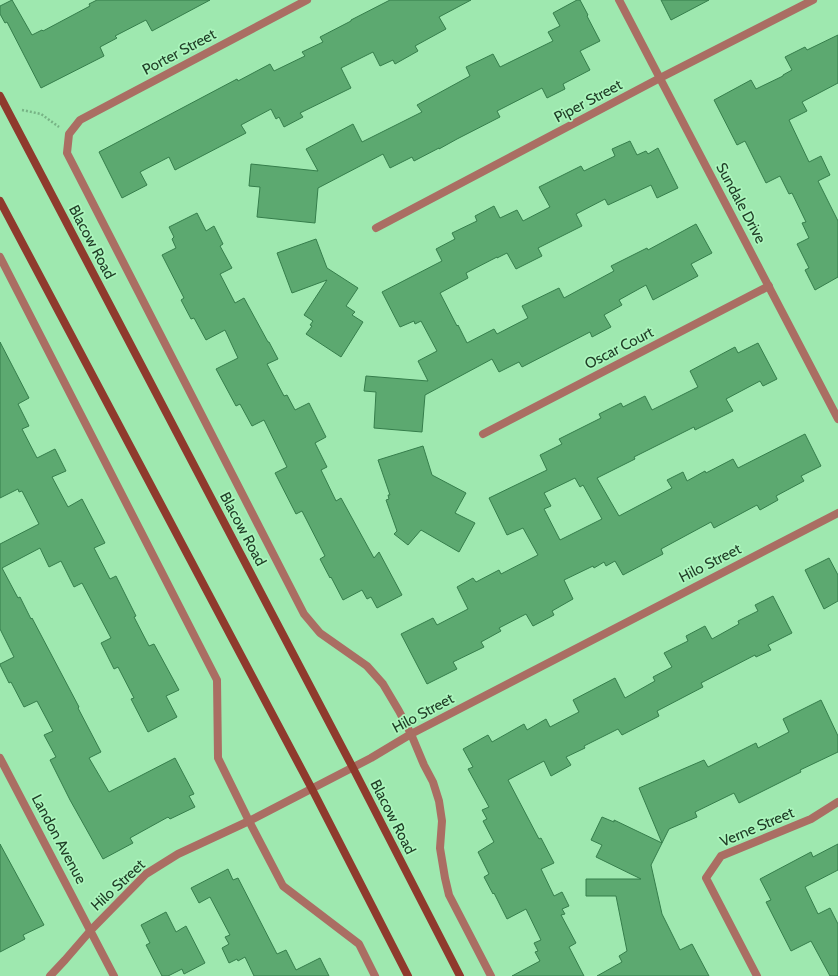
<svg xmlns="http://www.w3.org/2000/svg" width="838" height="976" font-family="Cabin,sans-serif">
	<rect width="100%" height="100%" fill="#9ee8af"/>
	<!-- building -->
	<g fill="#5ca970" stroke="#357e4b" fill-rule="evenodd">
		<polygon points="12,0 32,35 42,30 43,31 90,6 89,4 97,0 210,0 152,31 146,20 115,36 117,38 100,47 104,56 41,88 7,22 5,23 0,14 0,6"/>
		<polygon points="390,0 471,0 439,17 446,29 415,46 418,51 395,64 393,60 380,66 373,52 341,68 351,88 300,113 303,117 284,127 279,117 276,119 271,109 241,125 246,133 175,170 169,157 140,172 147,185 122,198 99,152 237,79 238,81 270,64 274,71 305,56 302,52 323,42 320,37 351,21 351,20"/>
		<polygon points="577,0 580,0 588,15 587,16 600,41 580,51 590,70 563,84 565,89 547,98 542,88 497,111 500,117 457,139 439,149 439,148 414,161 412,157 390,168 383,154 318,188 315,223 257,217 260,187 249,186 251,164 318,171 306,149 353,124 362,142 422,112 417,105 470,76 466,67 493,54 500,67 553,41 548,32 560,26 553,13"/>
		<polygon points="661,0 709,0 671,20"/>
		<polygon points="838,35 838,83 802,102 807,111 789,120 809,162 821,156 830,175 818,181 838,221 838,277 815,290 805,270 809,268 797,244 809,238 802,223 806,222 792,193 789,194 780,176 766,183 745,141 737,145 714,100 751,80 756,89 783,76 783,75 792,70 785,57 805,47 807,50"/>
		<polygon points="630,141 637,155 646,151 648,154 658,148 678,188 657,198 651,185 608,205 605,199 576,214 582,226 538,248 542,256 516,269 507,253 497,258 497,257 466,273 468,278 440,293 457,326 458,325 467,343 494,329 497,334 528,318 522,306 559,288 564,298 614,271 611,266 647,248 648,250 696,224 712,253 691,264 698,276 653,300 646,285 619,300 622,305 604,315 611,327 592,337 590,332 522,367 519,362 499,372 492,359 425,395 422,432 374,428 376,392 364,391 366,376 428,381 418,361 437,351 421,321 415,324 414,321 400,327 382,292 442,261 436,249 455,239 452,233 477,221 475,216 494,206 500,218 517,210 523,221 550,207 539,187 581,166 584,171 615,156 612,149"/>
		<polygon points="197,213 206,231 214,226 223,244 220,246 232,268 220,274 235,303 244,298 268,342 269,342 278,359 267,364 284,396 287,395 295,410 309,403 326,437 315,443 327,467 321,470 336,501 341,498 374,558 379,552 402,595 377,608 371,597 367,599 362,590 343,600 331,577 330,578 320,559 325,556 302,511 296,514 275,473 287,467 264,420 252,426 240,404 236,406 216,369 238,358 225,330 206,340 194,318 191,319 181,300 184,298 162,255 176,248 172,239 174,237 169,227"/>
		<polygon points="316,239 327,268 358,288 346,306 355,312 352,315 363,322 341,357 306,334 312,326 310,325 313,321 304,315 327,280 292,293 277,253"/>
		<polygon points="0,342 29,398 18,404 29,426 22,429 37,458 55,449 66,471 52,477 68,507 82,499 105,543 94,548 110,579 116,576 136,616 134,617 149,646 154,644 179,690 166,696 177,717 148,732 131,699 134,698 118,667 114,669 101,643 111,638 82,583 74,587 61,561 49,567 40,548 2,568 18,598 20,597 31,619 32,618 79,707 78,708 101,752 89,758 109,792 175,758 194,794 189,796 195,807 170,819 168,817 130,838 133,843 103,859 70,800 50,760 56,757 44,735 53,731 37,701 24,707 11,682 9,683 0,665 0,664 14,657 0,629 0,544 39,524 22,491 19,492 18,489 0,498"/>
		<path d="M758,343l19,36 -14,7 -3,-5 -34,18 7,12 -38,19 -1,-3 -60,30 1,2 -38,19 22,38 53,-28 -5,-8 16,-8 4,9 18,-10 1,2 27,-14 5,9 67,-34 16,32 -20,10 3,5 -28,15 2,4 -18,10 -3,-5 -43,23 -3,-6 -50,27 2,5 -40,21 -8,-14 -9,5 -2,-4 -10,6 -1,-2 -29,14 9,19 -21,12 2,4 -21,11 -7,-12 -27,14 2,3 -20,11 3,5 -31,15 4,7 -30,15 -26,-50 32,-16 4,7 31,-16 -11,-22 16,-9 3,4 23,-12 2,4 37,-19 -15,-27 -16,7 -18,-37 58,-28 -7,-15 22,-11 -3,-5 42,-21 -2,-4 22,-11 2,4 22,-11 7,14 46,-23 -8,-16 45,-24 3,6zM575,478l5,9 3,-2 19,34 -42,21 -16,-31 7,-3 -7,-13z"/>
		<polygon points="423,446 432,475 466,493 455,513 475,523 459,552 421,530 408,545 394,534 397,531 386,500 389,499 388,495 390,495 378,460"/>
		<polygon points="829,558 838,575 838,601 824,609 805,570"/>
		<polygon points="773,596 792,633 768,645 771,650 756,657 755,655 701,683 703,687 657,711 659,716 622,735 618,729 584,746 585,748 566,757 571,765 551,776 544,761 508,780 539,839 541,838 554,863 541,869 554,896 562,892 569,906 562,909 565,914 561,915 576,943 569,947 584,976 512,976 540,961 535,952 538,951 534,943 541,940 526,909 507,919 494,893 493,894 484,877 489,874 478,852 494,842 483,821 487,819 482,810 489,807 468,769 473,767 463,749 488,735 492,742 524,724 527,730 546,719 550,727 579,712 573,700 615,678 625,698 655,681 653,677 672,667 664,653 688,641 686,636 705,626 712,639 739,624 738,621 758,611 755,605"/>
		<polygon points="821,700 838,736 838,752 800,770 801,772 739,803 734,793 695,812 697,817 669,829 651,865 662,914 680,950 692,944 709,976 597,976 622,962 619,956 627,951 616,896 586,896 586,879 641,879 596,857 602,845 591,840 602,817 614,822 614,820 662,843 639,788 704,760 708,767 756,743 758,748 789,732 783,719"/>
		<polygon points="0,844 44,925 23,935 25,939 0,952"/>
		<polygon points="838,844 838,870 805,887 818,914 830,908 838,924 838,976 830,976 811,941 791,951 766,902 771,900 760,879 811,852 813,857"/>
		<polygon points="228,869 233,880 238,878 277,954 286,950 296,970 320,958 329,976 254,976 245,957 238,961 237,959 229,963 222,948 229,944 225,937 230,935 210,897 199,903 191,888"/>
		<polygon points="166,912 176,932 186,926 205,963 184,974 182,969 168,976 162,976 146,945 150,943 141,925"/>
	</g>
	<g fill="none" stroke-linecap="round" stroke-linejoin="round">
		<!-- path -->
		<polyline stroke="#77b385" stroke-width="2.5" stroke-dasharray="2 2" stroke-linecap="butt" points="22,110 41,114 59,127"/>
		<!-- minor -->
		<g stroke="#aa6e63" stroke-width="8">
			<polyline points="307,0 80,120 69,134 67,153 304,614 320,633 367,666 383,684 399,711 411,734 424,765 433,782 439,801 442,821 440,848 445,878 449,895 491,976"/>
			<polyline points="619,0 838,419"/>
			<polyline points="376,228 660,78 813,0"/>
			<polyline points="0,257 217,680 218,758 249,821 283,886 359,944 375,976"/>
			<polyline points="483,434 769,286"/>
			<polyline points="0,758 114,976"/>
			<polyline points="50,976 65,960 91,930 146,874 178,854 249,821 371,758 411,734 838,513"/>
			<polyline points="757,976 706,878 721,856 811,819 838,802"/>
		</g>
		<!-- secondary -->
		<g stroke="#8f3a2d" stroke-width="8">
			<polyline points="0,96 353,768 460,976"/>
			<polyline points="0,201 312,789 408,976"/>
		</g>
	</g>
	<g text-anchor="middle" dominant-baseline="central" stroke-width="3.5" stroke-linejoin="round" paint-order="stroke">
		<!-- street labels -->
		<g font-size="15" fill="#203e27" stroke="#abf5bc">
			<text transform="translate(179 52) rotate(-28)">Porter Street</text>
			<text transform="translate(588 101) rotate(-28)">Piper Street</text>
			<text transform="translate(741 203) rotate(62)">Sundale Drive</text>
			<text transform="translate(92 242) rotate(62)">Blacow Road</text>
			<text transform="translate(619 348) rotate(-27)">Oscar Court</text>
			<text transform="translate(243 529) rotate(62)">Blacow Road</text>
			<text transform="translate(710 563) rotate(-27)">Hilo Street</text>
			<text transform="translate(423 713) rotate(-28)">Hilo Street</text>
			<text transform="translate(393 817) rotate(63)">Blacow Road</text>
			<text transform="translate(757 827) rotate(-23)">Verne Street</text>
			<text transform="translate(59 839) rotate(62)">Landon Avenue</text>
			<text transform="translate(118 885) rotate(-43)">Hilo Street</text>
		</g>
	</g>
</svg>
